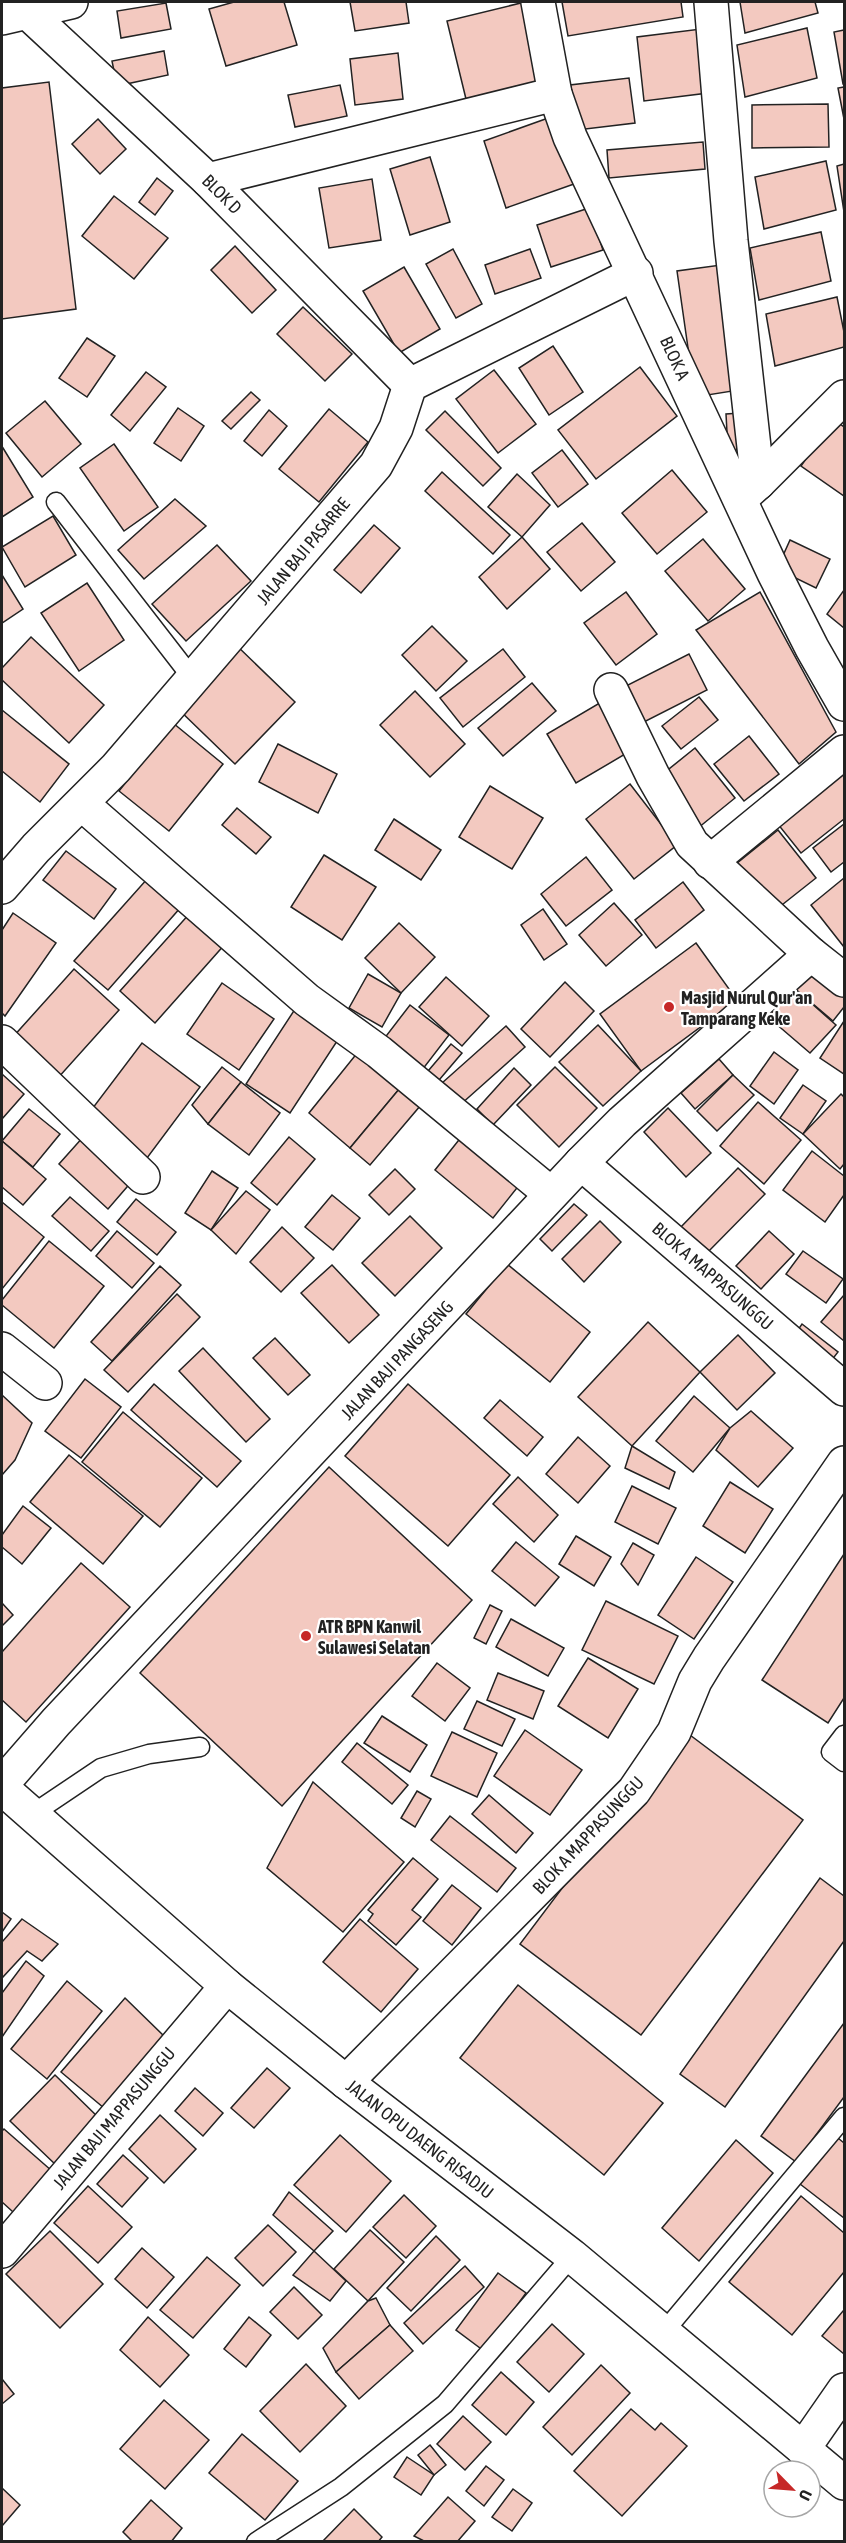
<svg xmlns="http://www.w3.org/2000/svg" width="846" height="2543" font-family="'Asap Condensed',sans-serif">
	<rect width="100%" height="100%" fill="#fff"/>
	<!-- building -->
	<g fill="#f3c9c0" stroke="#222" stroke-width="1.5">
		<polygon points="234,2 284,2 297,45 226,66 209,9"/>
		<polygon points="350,2 406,2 409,23 355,31"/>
		<polygon points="525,2 543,81 466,99 447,21"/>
		<polygon points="562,2 681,2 683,17 568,36"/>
		<polygon points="740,2 815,2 818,13 745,33"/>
		<polygon points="166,3 171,29 121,38 117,11"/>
		<polygon points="807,28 817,78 745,97 737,45"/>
		<polygon points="701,29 708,93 644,101 637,37"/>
		<polygon points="844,30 844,84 843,84 834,32"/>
		<polygon points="164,51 168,75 117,86 112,61"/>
		<polygon points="398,53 403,99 355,105 350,59"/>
		<polygon points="629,78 635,123 577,130 570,85"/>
		<polygon points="49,82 76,309 2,319 2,88"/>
		<polygon points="340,85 347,116 295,127 288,95"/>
		<polygon points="844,87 844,119 838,88"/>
		<polygon points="828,104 829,147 752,148 752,105"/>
		<polygon points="551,117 574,184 506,208 484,141"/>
		<polygon points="98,119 126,149 100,174 72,144"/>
		<polygon points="703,142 705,169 609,178 607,150"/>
		<polygon points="430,157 450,222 410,235 390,169"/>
		<polygon points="826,161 836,210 764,229 755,177"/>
		<polygon points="844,164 844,212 837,166"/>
		<polygon points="157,178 173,191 155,215 139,202"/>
		<polygon points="372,179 381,240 329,248 319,188"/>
		<polygon points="114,196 168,238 134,279 82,236"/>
		<polygon points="589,208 603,250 551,267 537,225"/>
		<polygon points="821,232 831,281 759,300 750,248"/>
		<polygon points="235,246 276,290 252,313 211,270"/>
		<polygon points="453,249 482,304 456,318 426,264"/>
		<polygon points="530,249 541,278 495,294 485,265"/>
		<polygon points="721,265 739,390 695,397 677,271"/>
		<polygon points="404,267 440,329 399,353 363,291"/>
		<polygon points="837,297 844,332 844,347 775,366 766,314"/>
		<polygon points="303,307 352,354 325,381 277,334"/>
		<polygon points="87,338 115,356 87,397 59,378"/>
		<polygon points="553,346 583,392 549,415 519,368"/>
		<polygon points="640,367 677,416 596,479 558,430"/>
		<polygon points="494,370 536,424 498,453 456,399"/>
		<polygon points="146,372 166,387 130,431 111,415"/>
		<polygon points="251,392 260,400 231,429 222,421"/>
		<polygon points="45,401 81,444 42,477 6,433"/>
		<polygon points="178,408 204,426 181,461 154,443"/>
		<polygon points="329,409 368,442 319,502 279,469"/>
		<polygon points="269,410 287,426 262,456 244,441"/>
		<polygon points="445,411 501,468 483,486 426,430"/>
		<polygon points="740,413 743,449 728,451 726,414"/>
		<polygon points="833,419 844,427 844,496 801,466"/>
		<polygon points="114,444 158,507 124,531 80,468"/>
		<polygon points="3,448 33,497 2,517 2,450"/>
		<polygon points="562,450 588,484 558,507 532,473"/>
		<polygon points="672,470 707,512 657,554 622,513"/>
		<polygon points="442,472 510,535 493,554 425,491"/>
		<polygon points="517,474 550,505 522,537 488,507"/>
		<polygon points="175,499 206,526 144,579 118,550"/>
		<polygon points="53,516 76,555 25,587 2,547"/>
		<polygon points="582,523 615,562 581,591 547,552"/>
		<polygon points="374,525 400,548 361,593 334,570"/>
		<polygon points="522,537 550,569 507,609 479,577"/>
		<polygon points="703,539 745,589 708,621 665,571"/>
		<polygon points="790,540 830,559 816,588 777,569"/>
		<polygon points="217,545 251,581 186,641 152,604"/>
		<polygon points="2,575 23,609 2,623"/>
		<polygon points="87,583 124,640 79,671 41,613"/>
		<polygon points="844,590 844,628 827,614"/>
		<polygon points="626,592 657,634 616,665 584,623"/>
		<polygon points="760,592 836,732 799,764 696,630"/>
		<polygon points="432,626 467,661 436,691 402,655"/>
		<polygon points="31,637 104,705 69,743 2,680 2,668"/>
		<polygon points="234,643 295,702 235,764 174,705"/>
		<polygon points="503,649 525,677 463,727 440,698"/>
		<polygon points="689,654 707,690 638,725 620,689"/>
		<polygon points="532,683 556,711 503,756 478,728"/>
		<polygon points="415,691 465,744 430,777 380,725"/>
		<polygon points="699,697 718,720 681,749 662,726"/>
		<polygon points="603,701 632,750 576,783 547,734"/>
		<polygon points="2,710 69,764 40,802 2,771"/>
		<polygon points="173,723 223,764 169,831 119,791"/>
		<polygon points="749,736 779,774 744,801 714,764"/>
		<polygon points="278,744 337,774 318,813 259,782"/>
		<polygon points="695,748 735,798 698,828 659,777"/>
		<polygon points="844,771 844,819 801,853 773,818"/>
		<polygon points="630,784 677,845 634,879 586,819"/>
		<polygon points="490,786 543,818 512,869 459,837"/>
		<polygon points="237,808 271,837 256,854 222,825"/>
		<polygon points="394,819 441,850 421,880 375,850"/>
		<polygon points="844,824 844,862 831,872 813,848"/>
		<polygon points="778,830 816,878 773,912 736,864"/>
		<polygon points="66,851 116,889 94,919 43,880"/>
		<polygon points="324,855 376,887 342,940 291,907"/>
		<polygon points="586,857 612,890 566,926 541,894"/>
		<polygon points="148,878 181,907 108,990 74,961"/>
		<polygon points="844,878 844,947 811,905"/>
		<polygon points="683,882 704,910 656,948 635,920"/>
		<polygon points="614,903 642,935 606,966 579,935"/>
		<polygon points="543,909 567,944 544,960 521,925"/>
		<polygon points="191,912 226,943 155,1023 120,991"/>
		<polygon points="13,913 56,943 5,1016 2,1013 2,930"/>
		<polygon points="399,923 435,957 401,993 365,958"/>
		<polygon points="696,943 737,1000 641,1071 600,1014"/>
		<polygon points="816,960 844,984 844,1007 833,1021 793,987"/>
		<polygon points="74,969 119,1010 57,1079 12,1038"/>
		<polygon points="368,974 401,993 382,1027 349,1008"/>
		<polygon points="446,977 489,1016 462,1046 419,1007"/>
		<polygon points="565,982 594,1011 550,1057 521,1029"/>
		<polygon points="222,983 274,1019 239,1070 187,1034"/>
		<polygon points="793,987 836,1025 810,1053 768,1017"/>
		<polygon points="301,1000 345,1029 290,1113 246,1084"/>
		<polygon points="410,1005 449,1035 419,1074 380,1044"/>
		<polygon points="844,1021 844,1074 820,1058"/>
		<polygon points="598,1025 641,1071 603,1106 559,1062"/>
		<polygon points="506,1026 525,1047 460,1105 442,1083"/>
		<polygon points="142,1043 200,1087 147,1158 89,1113"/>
		<polygon points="451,1044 462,1053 434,1086 423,1077"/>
		<polygon points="362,1047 405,1082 350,1148 309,1113"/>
		<polygon points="774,1052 798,1070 774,1104 750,1086"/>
		<polygon points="719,1059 733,1075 695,1109 681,1093"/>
		<polygon points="222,1067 241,1082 208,1124 192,1105"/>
		<polygon points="555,1067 597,1108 559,1147 517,1105"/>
		<polygon points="514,1068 531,1085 493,1125 477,1109"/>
		<polygon points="2,1074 24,1094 2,1119"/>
		<polygon points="733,1075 754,1095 717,1131 697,1111"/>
		<polygon points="241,1082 280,1113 249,1155 208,1124"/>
		<polygon points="405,1082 426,1099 370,1165 350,1148"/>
		<polygon points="803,1085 826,1101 803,1134 780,1118"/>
		<polygon points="841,1094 844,1097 844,1164 840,1169 803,1134"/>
		<polygon points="758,1102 801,1140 764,1184 720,1146"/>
		<polygon points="668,1108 711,1153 686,1177 644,1132"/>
		<polygon points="29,1109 60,1134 33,1167 2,1141"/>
		<polygon points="466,1131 524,1179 493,1218 435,1170"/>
		<polygon points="84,1136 133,1180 108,1209 59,1164"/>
		<polygon points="289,1137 315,1159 277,1205 251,1183"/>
		<polygon points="2,1141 46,1179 23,1205 2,1187"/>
		<polygon points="812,1151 844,1176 844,1195 825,1222 783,1190"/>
		<polygon points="738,1168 765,1194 706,1254 679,1229"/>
		<polygon points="395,1169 415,1189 389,1215 369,1195"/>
		<polygon points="212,1171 238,1188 211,1230 185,1213"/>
		<polygon points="246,1191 270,1210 236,1254 211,1230"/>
		<polygon points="332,1195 360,1218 333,1250 305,1227"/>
		<polygon points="70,1197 109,1231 91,1251 52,1216"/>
		<polygon points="136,1199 176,1232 157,1255 117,1222"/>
		<polygon points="2,1202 44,1237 2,1289"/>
		<polygon points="574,1204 587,1215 552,1251 540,1239"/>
		<polygon points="410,1216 442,1248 395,1296 362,1263"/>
		<polygon points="600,1221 621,1242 584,1282 562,1259"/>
		<polygon points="282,1227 314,1258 281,1292 250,1262"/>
		<polygon points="117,1231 154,1263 132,1288 96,1256"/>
		<polygon points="769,1231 794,1254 761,1289 736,1266"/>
		<polygon points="49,1241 104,1286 54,1348 2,1305 2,1300"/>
		<polygon points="803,1251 843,1279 826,1303 786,1274"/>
		<polygon points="507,1264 590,1332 550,1382 466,1314"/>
		<polygon points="332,1265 379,1315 349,1343 301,1293"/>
		<polygon points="160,1266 181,1285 112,1361 91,1342"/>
		<polygon points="177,1294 200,1317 128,1392 104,1370"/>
		<polygon points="844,1295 844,1341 821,1322"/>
		<polygon points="648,1322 700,1372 632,1446 578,1397"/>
		<polygon points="802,1324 838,1352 828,1365 793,1337"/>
		<polygon points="738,1335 775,1373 737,1410 700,1372"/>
		<polygon points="275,1338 310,1375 288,1395 253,1358"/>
		<polygon points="203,1348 270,1419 246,1442 179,1371"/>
		<polygon points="85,1379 121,1407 81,1458 45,1431"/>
		<polygon points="154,1384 241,1461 217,1487 131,1410"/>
		<polygon points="408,1384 510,1475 448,1546 345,1456"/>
		<polygon points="2,1395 32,1423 15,1460 2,1475"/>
		<polygon points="694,1396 730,1428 693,1472 656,1441"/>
		<polygon points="500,1400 543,1437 527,1456 484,1418"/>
		<polygon points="751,1411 793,1448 758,1487 716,1450 730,1428"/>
		<polygon points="123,1412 202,1478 160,1527 82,1462"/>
		<polygon points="578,1437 610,1466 578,1503 546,1474"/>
		<polygon points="632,1446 675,1472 669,1489 625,1468"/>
		<polygon points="69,1455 143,1516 103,1564 30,1502"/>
		<polygon points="329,1467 472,1600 282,1806 140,1673"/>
		<polygon points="518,1477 558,1515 534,1542 493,1504"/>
		<polygon points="730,1482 773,1509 745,1553 703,1526"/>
		<polygon points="632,1486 676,1508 658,1544 615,1522"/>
		<polygon points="23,1506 51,1528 22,1564 2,1547 2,1535"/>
		<polygon points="576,1536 611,1557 594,1586 559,1564"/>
		<polygon points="516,1542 559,1577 535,1606 492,1571"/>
		<polygon points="633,1543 654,1555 638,1585 621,1564"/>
		<polygon points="844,1554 844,1698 828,1723 762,1680"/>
		<polygon points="696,1557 733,1582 694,1639 658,1615"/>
		<polygon points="81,1563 130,1607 26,1722 2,1700 2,1652"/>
		<polygon points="606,1601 678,1636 654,1684 582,1650"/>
		<polygon points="2,1603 13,1615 2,1626"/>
		<polygon points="490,1605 502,1611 486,1644 474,1638"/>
		<polygon points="511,1619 564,1648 548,1676 496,1647"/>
		<polygon points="588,1658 638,1689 608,1738 558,1706"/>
		<polygon points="437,1663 470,1688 445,1721 412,1696"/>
		<polygon points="498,1673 544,1691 533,1719 487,1700"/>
		<polygon points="477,1701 515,1719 502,1746 464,1729"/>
		<polygon points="382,1716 427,1745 410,1772 364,1743"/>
		<polygon points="682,1729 803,1820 641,2035 520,1944"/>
		<polygon points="525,1730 582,1770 550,1815 494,1776"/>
		<polygon points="452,1732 497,1753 477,1797 431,1776"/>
		<polygon points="357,1743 408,1785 392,1804 342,1762"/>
		<polygon points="313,1782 404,1862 343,1932 267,1868"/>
		<polygon points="417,1791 431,1799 415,1827 401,1818"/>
		<polygon points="489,1795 533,1833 516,1853 472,1814"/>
		<polygon points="450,1816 516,1868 497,1892 431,1840"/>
		<polygon points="413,1858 438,1879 412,1910 421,1917 396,1945 368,1921 373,1914 368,1910"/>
		<polygon points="820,1878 844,1896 844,1941 725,2107 680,2074"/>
		<polygon points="452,1885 481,1908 452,1945 423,1921"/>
		<polygon points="2,1912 11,1919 2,1932"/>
		<polygon points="22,1919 58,1944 42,1961 27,1951 2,1978 2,1942"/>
		<polygon points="360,1919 418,1969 381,2012 323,1962"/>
		<polygon points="26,1961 44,1976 2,2037 2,1993"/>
		<polygon points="67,1981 102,2011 47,2079 11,2049"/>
		<polygon points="518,1985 663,2103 604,2175 460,2058"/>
		<polygon points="125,1998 165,2037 104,2108 61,2072"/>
		<polygon points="844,2023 844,2097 796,2162 761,2136"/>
		<polygon points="267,2068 290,2088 254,2128 231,2108"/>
		<polygon points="55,2075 102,2121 57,2166 10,2121"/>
		<polygon points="195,2088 223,2113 203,2136 175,2111"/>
		<polygon points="160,2115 196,2149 164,2183 129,2149"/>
		<polygon points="4,2129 60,2178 23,2221 2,2202 2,2131"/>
		<polygon points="340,2135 391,2181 346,2232 294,2185"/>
		<polygon points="838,2138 844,2143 844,2218 800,2184"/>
		<polygon points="736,2140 773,2173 699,2261 662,2228"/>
		<polygon points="123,2155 148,2178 122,2207 97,2184"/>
		<polygon points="88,2186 132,2227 98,2263 54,2223"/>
		<polygon points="289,2192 333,2231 314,2251 273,2215"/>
		<polygon points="404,2195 436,2226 406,2258 373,2227"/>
		<polygon points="801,2196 844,2233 844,2272 792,2335 729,2282"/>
		<polygon points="268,2225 296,2252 263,2286 235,2258"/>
		<polygon points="370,2230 404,2262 368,2301 334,2269"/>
		<polygon points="50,2231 103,2284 60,2328 6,2274"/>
		<polygon points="436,2236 460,2260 411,2311 387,2288"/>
		<polygon points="142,2248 174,2277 147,2308 115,2279"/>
		<polygon points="314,2251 346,2281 330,2301 293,2275"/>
		<polygon points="207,2257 240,2285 193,2338 160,2310"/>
		<polygon points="465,2266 484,2287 423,2344 404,2323"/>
		<polygon points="498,2273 526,2293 484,2351 456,2330"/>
		<polygon points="294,2287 322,2315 298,2339 270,2312"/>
		<polygon points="376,2298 390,2325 336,2372 323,2348 368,2301"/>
		<polygon points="843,2311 844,2312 844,2354 822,2336"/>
		<polygon points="148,2317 189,2355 160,2387 120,2350"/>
		<polygon points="249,2317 271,2335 246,2367 224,2349"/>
		<polygon points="552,2324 584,2354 549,2392 517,2362"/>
		<polygon points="390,2325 413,2351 359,2399 336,2372"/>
		<polygon points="306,2364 346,2406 300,2452 260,2411"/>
		<polygon points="601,2365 630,2393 572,2455 543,2427"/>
		<polygon points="501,2372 534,2402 506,2435 472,2405"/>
		<polygon points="2,2379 14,2394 2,2404"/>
		<polygon points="164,2400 209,2440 165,2489 120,2449"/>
		<polygon points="631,2409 655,2430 661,2423 687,2446 622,2516 574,2471"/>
		<polygon points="463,2416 491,2442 465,2470 437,2444"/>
		<polygon points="242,2434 298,2481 265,2520 209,2473"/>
		<polygon points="430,2445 446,2465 434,2475 418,2455"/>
		<polygon points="407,2457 434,2475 421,2495 394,2477"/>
		<polygon points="486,2466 504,2480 484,2506 466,2491"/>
		<polygon points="2,2488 20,2505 2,2526"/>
		<polygon points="513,2489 532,2503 512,2531 492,2517"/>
		<polygon points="448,2497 475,2521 457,2542 426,2542 414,2536"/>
		<polygon points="151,2500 182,2528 171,2542 133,2542 123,2532"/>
		<polygon points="354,2509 382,2537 378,2542 322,2542"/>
	</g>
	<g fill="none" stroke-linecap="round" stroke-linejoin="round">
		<defs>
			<g id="lane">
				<polyline points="56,502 193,679"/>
				<polyline points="844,1735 831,1752 844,1762"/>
				<polyline points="31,1815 101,1768 149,1754 200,1747"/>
				<polyline points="663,2333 844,2117"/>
				<polyline points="256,2542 341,2487 445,2404 572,2256"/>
			</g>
			<g id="street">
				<polyline points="538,2 555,94 570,137 774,573 812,648 844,704"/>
				<polyline points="711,2 731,241 758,483 741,498"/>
				<polyline points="26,11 208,180 410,385"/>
				<polyline points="2,18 71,2"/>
				<polyline points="208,180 555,94"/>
				<polyline points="758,483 844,397"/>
				<polyline points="611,690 653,776 692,844 811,954 844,980"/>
				<polyline points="82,804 307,1000 379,1052 551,1194"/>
				<polyline points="710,862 844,752"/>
				<polyline points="2,887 36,848 116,768 376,465 396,428 410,385 636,273"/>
				<polyline points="2,1042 143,1177"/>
				<polyline points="581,1163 844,1389"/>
				<polyline points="2,1349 45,1383"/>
				<polyline points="2,1784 56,1722 581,1163 622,1122 811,954"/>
				<polyline points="346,2082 634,1791 674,1732 695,1681 709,1658 844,1463"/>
				<polyline points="2,2251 227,1986"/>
				<polyline points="803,2449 844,2390"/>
			</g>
			<polyline id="secondary" points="2,1788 227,1986 346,2082 572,2256 844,2483"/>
		</defs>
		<!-- lane casing -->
		<use href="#lane" stroke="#222" stroke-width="21"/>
		<!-- street casing -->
		<use href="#street" stroke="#222" stroke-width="36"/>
		<!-- secondary casing -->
		<use href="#secondary" stroke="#222" stroke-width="36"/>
		<!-- lane -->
		<use href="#lane" stroke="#fff" stroke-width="18"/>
		<!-- street -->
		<use href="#street" stroke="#fff" stroke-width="33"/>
		<!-- secondary -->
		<use href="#secondary" stroke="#fff" stroke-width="33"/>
	</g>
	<!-- markers -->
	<g fill="#c62828" stroke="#fff" stroke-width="2">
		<circle cx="669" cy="1007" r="6"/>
		<circle cx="306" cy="1636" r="6"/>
	</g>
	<g text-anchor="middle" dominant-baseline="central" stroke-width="4.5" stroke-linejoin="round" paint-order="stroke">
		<!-- street labels -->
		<g font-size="18" fill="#222" stroke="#fff">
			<text transform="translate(222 194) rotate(45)">BLOK D</text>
			<text transform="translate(675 358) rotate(65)">BLOK A</text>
			<text transform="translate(303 551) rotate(-50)">JALAN BAJI PASARRE</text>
			<text transform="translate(713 1276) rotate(41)">BLOK A MAPPASUNGGU</text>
			<text transform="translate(397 1360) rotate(-47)">JALAN BAJI PANGASENG</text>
			<text transform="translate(588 1835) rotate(-47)">BLOK A MAPPASUNGGU</text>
			<text transform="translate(114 2118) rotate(-50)">JALAN BAJI MAPPASUNGGU</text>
			<text transform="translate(420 2139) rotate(38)">JALAN OPU DAENG RISADJU</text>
		</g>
		<!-- poi labels -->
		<g font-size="18" font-weight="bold" fill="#222" stroke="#fff" text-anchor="start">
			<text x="681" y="997">Masjid Nurul Qur'an<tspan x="681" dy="21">Tamparang Keke</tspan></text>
			<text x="318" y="1626">ATR BPN Kanwil<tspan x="318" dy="21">Sulawesi Selatan</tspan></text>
		</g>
	</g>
	<!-- border -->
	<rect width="846" height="2543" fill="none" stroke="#222222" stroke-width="6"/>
	<!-- north arrow -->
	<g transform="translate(792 2489) rotate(115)"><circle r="28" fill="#ffffff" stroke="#a7a7a7" stroke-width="1.5"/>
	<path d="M0-4.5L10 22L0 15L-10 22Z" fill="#c62828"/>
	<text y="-9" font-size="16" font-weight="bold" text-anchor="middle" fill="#222222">U</text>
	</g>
</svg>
